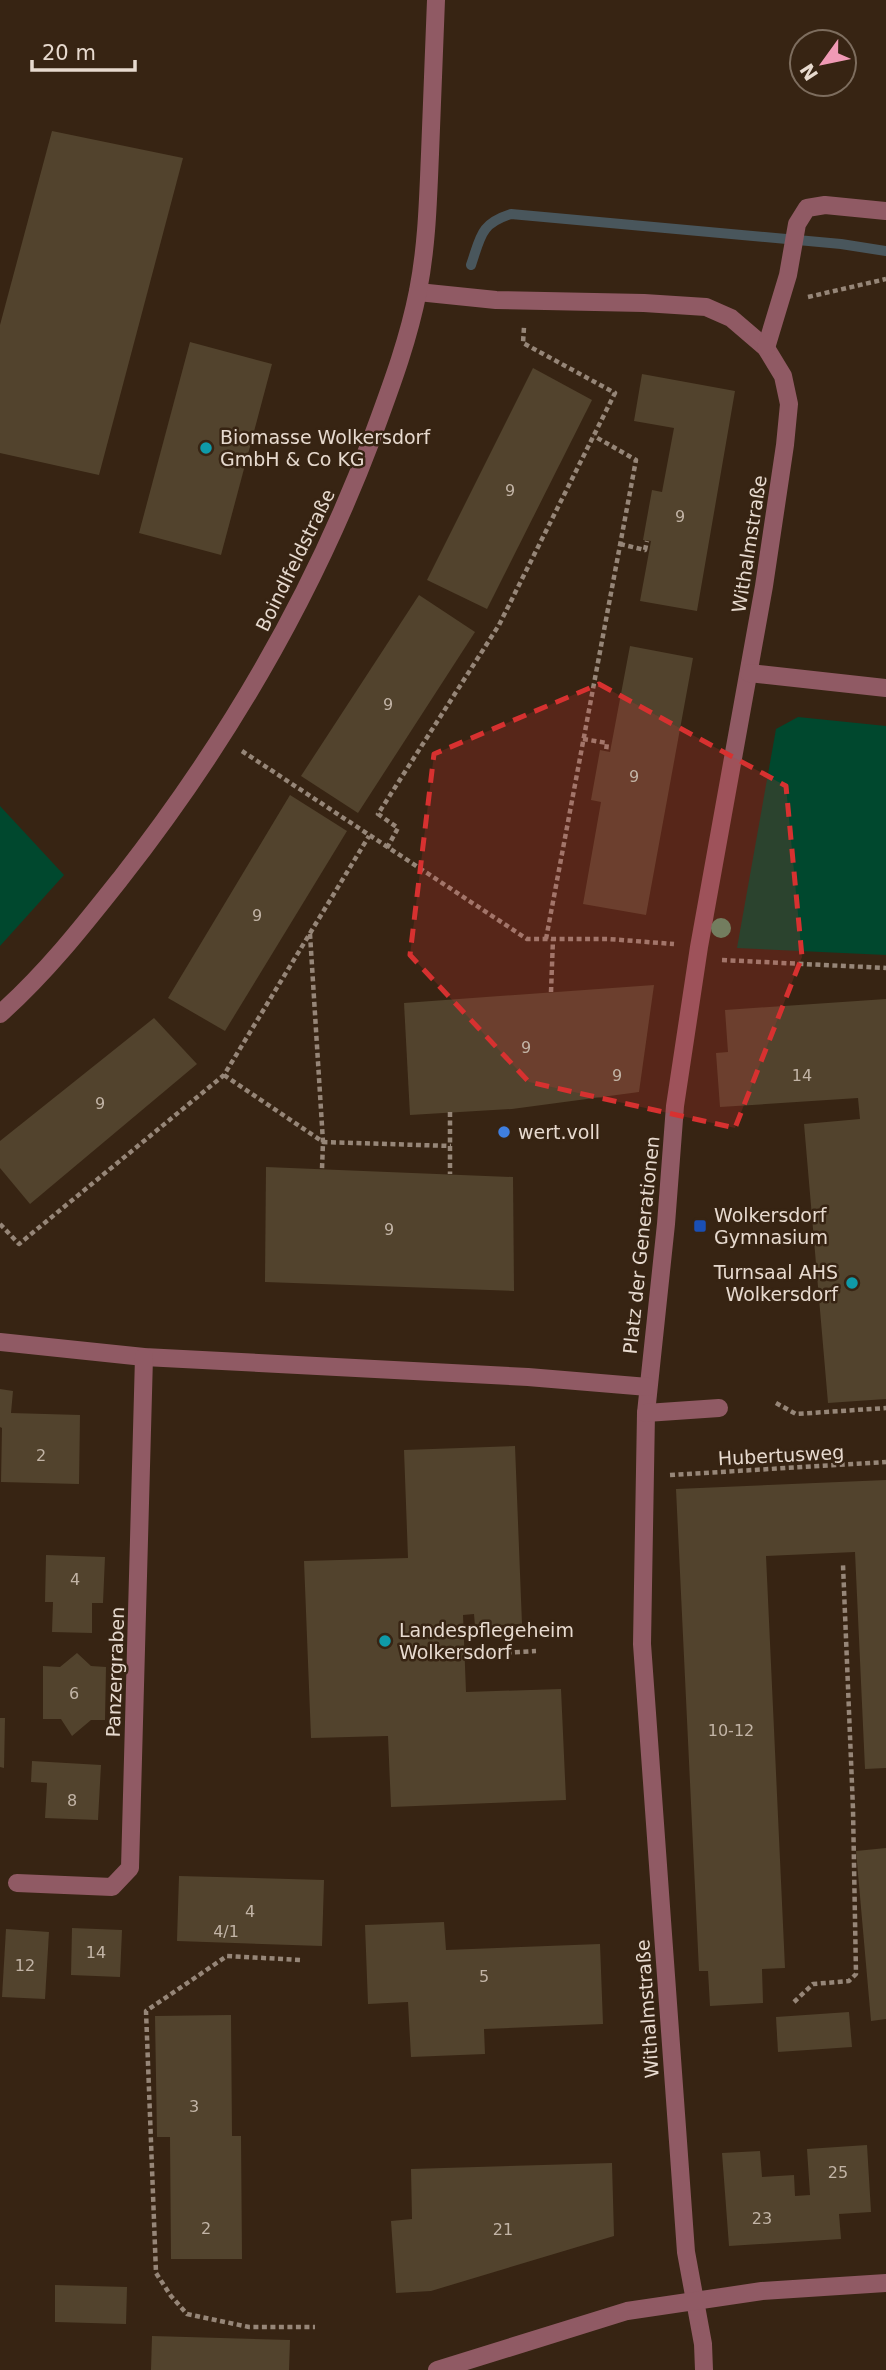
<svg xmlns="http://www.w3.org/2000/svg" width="886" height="2370" font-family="'DejaVu Sans',sans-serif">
	<rect width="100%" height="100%" fill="#372413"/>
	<!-- green -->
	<g fill="#00482e">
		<polygon points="798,717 886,726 886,955 737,948 776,729"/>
		<polygon points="0,806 64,875 0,946"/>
	</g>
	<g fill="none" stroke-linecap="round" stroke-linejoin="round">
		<!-- stream -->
		<path stroke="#49565c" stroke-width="10" d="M471,265c10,-29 9,-41 40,-51l330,30 45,7"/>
	</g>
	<!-- building -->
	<g fill="#52432d">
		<polygon points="52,131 183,158 99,475 0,453 0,325"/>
		<polygon points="190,342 272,364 221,555 139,533"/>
		<polygon points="533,368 592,400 487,609 427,580"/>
		<polygon points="642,374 735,391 697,611 640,601 651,541 643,540 652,490 662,492 674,428 634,421"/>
		<polygon points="419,595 475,632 358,813 301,776"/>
		<polygon points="630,646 693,658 646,915 583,904 601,802 591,800 600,750 610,752"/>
		<polygon points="290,795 347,831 225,1031 168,998"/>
		<polygon points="654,985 639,1092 512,1109 410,1115 404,1003"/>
		<polygon points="886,999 886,1399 828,1403 804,1124 860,1119 858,1098 720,1107 716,1053 728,1052 725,1010"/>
		<polygon points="154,1018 197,1064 30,1204 0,1168 0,1141"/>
		<polygon points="266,1167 513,1177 514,1291 265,1282"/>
		<polygon points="0,1389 13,1391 11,1413 80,1415 79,1484 1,1482 2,1428 0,1427"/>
		<polygon points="515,1446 522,1624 475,1626 474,1614 463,1615 466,1692 561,1689 566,1800 391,1807 388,1736 311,1738 304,1561 408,1558 404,1450"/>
		<polygon points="886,1480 886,1768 865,1769 855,1552 766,1556 785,1968 762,1969 763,2003 710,2006 708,1971 699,1971 676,1489"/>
		<polygon points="46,1555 105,1557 103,1603 92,1603 92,1633 52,1632 53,1602 45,1602"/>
		<polygon points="77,1653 91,1666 106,1667 105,1720 91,1720 72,1736 61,1719 43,1719 43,1666 60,1667"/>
		<polygon points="0,1718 5,1718 4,1768 0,1767"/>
		<polygon points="32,1761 101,1765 98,1820 45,1818 47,1783 31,1782"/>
		<polygon points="886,1848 886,2019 871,2021 856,1851"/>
		<polygon points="179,1876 324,1880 322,1946 177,1941"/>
		<polygon points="444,1922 446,1950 600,1944 603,2024 484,2029 485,2054 411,2057 408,2002 368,2004 365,1925"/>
		<polygon points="72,1928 122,1930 120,1977 71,1975"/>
		<polygon points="6,1929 49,1932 45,1999 2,1997"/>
		<polygon points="849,2012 852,2047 778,2052 776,2017"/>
		<polygon points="231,2015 232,2136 241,2136 242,2259 171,2259 170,2137 157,2137 155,2016"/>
		<polygon points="867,2145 871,2212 839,2214 841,2239 729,2246 722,2153 760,2151 762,2177 794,2175 795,2196 810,2195 807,2149"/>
		<polygon points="612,2163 614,2236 431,2291 396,2293 391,2221 412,2219 411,2169"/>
		<polygon points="55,2285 127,2287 126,2324 55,2322"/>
		<polygon points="152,2336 290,2340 289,2370 151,2370"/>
	</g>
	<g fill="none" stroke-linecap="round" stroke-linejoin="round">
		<!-- path -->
		<g stroke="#968678" stroke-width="4.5" stroke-dasharray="5 3.5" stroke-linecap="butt">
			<polyline points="808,297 886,279"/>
			<polyline points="620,544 645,550 647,541"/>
			<polyline points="583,739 607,743 606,751"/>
			<polyline points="242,751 527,939 608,939 674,944"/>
			<polyline points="387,848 398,828 378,814 499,625 615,393 523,343 524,327"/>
			<polyline points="310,934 323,1142 322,1169"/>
			<polyline points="546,939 636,460 594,436"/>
			<polyline points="722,960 886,968"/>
			<polyline points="551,992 553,939"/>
			<polyline points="224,1075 323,1142 451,1146"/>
			<polyline points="450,1112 450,1174"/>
			<polyline points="0,1224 19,1244 224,1075 369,836"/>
			<polyline points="776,1403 796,1414 886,1408"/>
			<polyline points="670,1475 886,1462"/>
			<polyline points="464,1655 536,1651"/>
			<polyline points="300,1960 227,1956 146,2011 156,2273 171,2296 187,2314 249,2327 315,2327"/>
			<polyline points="794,2002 813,1984 849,1981 856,1974 853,1809 843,1565"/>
		</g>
		<!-- minor -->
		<g stroke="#905a64" stroke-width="18">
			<polyline points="418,292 496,300 644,303 706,307 731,318 766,348 783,376 789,404 785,445 764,586 699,947 675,1106 666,1224 646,1413 642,1644 686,2252 703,2344 704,2370"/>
			<polyline points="766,348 788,275 797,224 807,208 825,205 886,211"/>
			<polyline points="749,673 886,688"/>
			<path d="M0,1014c46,-41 83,-88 121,-136 105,-134 191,-281 251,-440 18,-49 36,-96 46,-147 9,-46 10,-91 12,-137 2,-51 4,-103 6,-154"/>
			<polyline points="0,1342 144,1357 528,1377 648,1387"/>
			<polyline points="646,1413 719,1408"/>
			<polyline points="17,1883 112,1887 130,1868 144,1357"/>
			<polyline points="437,2370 627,2311 762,2291 886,2283"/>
		</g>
	</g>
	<!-- trees -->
	<circle fill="#5b906b" cx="721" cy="928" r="10"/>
	<!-- marked area -->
	<path fill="#d73130" fill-opacity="0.2" stroke="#d73130" stroke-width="5" stroke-dasharray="14 9" stroke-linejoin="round" d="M599,684l187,102 16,171 -67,171 -206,-46 -119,-127 24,-201z"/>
	<!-- markers -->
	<g fill="#0f9aa8" stroke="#372413" stroke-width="2.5">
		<circle cx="206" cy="448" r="7"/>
		<circle cx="852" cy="1283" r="7"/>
		<circle cx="385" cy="1641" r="7"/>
	</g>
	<circle fill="#3f7fe0" stroke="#372413" stroke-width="2.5" cx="504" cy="1132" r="7"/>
	<rect fill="#1a4fb4" stroke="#372413" stroke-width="2.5" x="693" y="1219" width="14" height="14" rx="3.5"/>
	<g text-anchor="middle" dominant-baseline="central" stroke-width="5" stroke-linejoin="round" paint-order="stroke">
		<!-- number labels -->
		<g font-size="16" fill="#c2b4a6">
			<text x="510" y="490">9</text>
			<text x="680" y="516">9</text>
			<text x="388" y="704">9</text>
			<text x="634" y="776">9</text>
			<text x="257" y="915">9</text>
			<text x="526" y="1047">9</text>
			<text x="617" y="1075">9</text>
			<text x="802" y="1075">14</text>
			<text x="100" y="1103">9</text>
			<text x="389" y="1229">9</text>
			<text x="41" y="1455">2</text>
			<text x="75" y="1579">4</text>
			<text x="74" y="1693">6</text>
			<text x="731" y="1730">10-12</text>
			<text x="72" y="1800">8</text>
			<text x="250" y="1911">4</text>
			<text x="226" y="1931">4/1</text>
			<text x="96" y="1952">14</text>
			<text x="25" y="1965">12</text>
			<text x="484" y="1976">5</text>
			<text x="194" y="2106">3</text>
			<text x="838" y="2172">25</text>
			<text x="762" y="2218">23</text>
			<text x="206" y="2228">2</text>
			<text x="503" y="2229">21</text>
		</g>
		<!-- poi labels -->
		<g font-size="19" fill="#e7dacf" stroke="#372413" text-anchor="start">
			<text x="220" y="437">Biomasse Wolkersdorf<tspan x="220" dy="22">GmbH &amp; Co KG</tspan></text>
			<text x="518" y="1132">wert.voll</text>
			<text x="714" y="1215">Wolkersdorf<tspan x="714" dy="22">Gymnasium</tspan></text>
			<text x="838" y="1272" text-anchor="end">Turnsaal AHS<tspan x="838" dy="22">Wolkersdorf</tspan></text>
			<text x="399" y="1630">Landespflegeheim<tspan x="399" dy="22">Wolkersdorf</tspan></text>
		</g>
		<!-- street labels -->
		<g font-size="19" fill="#e7dacf" stroke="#372413">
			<text transform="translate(749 544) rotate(-81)">Withalmstraße</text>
			<text transform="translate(295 560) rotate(-64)">Boindlfeldstraße</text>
			<text transform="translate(641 1245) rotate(-84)">Platz der Generationen</text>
			<text transform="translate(781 1455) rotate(-3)">Hubertusweg</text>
			<text transform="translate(115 1672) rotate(-88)">Panzergraben</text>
			<text transform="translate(647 2009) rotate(-94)">Withalmstraße</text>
		</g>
	</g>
	<!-- north arrow -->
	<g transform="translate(823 63) rotate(237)"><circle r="33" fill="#372413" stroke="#7d6d5e" stroke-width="2"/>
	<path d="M0-5L12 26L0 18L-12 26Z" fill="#f09ab5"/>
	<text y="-10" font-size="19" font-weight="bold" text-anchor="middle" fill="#e7dacf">N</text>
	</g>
	<!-- scale -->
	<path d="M32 60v10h103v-10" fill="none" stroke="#e7dacf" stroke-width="3.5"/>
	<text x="42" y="60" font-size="21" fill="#e7dacf" stroke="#372413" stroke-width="5" paint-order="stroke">20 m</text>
</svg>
